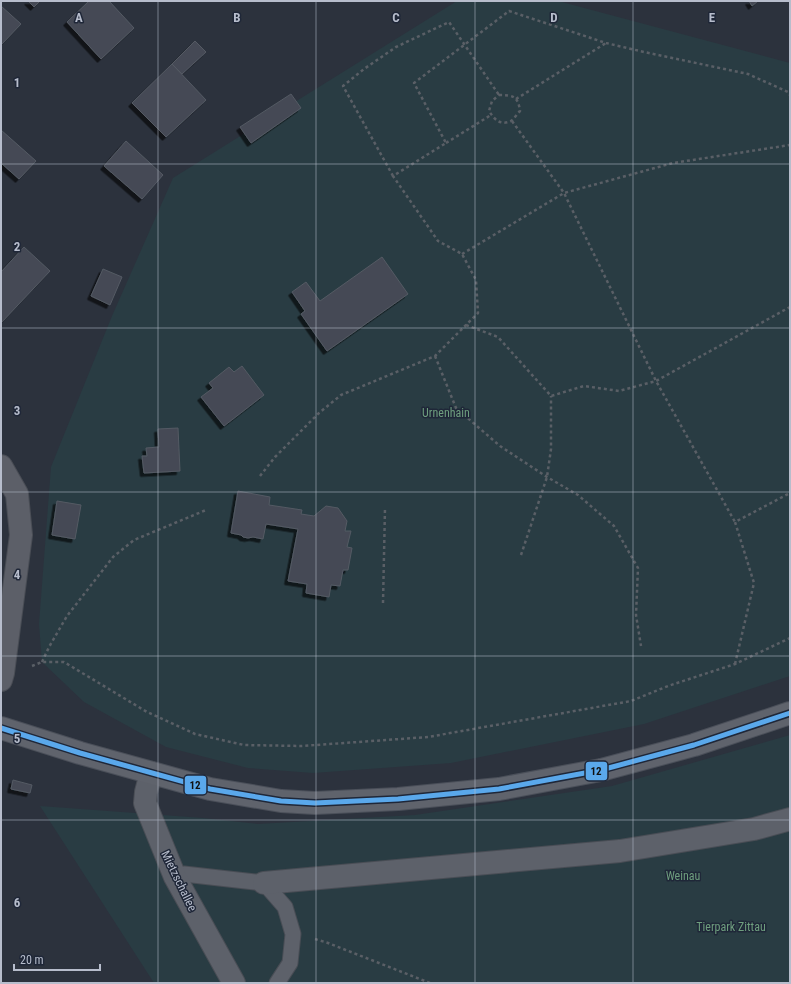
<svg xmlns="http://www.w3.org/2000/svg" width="791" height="984" font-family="'Roboto Condensed',sans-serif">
	<defs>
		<filter id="shadow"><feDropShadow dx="-3.5" dy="3.5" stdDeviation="0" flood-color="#0009"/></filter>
	</defs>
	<rect width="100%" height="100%" fill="#2c323d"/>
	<!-- green -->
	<g fill="#293c43">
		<polygon points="457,1 558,1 790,63 790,676 644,724 451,763 313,773 248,768 166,747 84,702 42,662 39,624 51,467 112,316 173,178"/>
		<polygon points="790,735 790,983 154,983 40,806 203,818 258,824 415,815 612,786"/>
	</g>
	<!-- building -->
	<g fill="#454a54" stroke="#545a64" filter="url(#shadow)">
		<polygon points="28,1 40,1 34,7"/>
		<polygon points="89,1 109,1 134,28 101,59 67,22"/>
		<polygon points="749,1 758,1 752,6"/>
		<polygon points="1,6 21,24 1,45"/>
		<polygon points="195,41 206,52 182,74 172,64"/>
		<polygon points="172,64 206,100 166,137 132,103"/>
		<polygon points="291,94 301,108 251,143 240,127"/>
		<polygon points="1,130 36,161 19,179 1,163"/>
		<polygon points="126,141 163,175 142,199 104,166"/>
		<polygon points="24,247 50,271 1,323 1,272"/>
		<polygon points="382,257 408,294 327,351 301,314 305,311 292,292 306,282 320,301"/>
		<polygon points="103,269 122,277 110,305 91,296"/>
		<polygon points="242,366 264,395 224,426 201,397 213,388 209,383 229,367 234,372"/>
		<polygon points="178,428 180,471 144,473 142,456 147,456 146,448 159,447 158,429"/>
		<polygon points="238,491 270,497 269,505 302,510 301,514 314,516 326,506 338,508 347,521 345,531 351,531 347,547 352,548 348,570 343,570 340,586 331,585 329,597 306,593 307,584 288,581 298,529 266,524 263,539 253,537 248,538 243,537 241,535 231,533"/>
		<polygon points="57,501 81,505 75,539 52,535"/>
		<polygon points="13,780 32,785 30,793 11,789"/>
	</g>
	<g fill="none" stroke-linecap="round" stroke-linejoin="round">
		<defs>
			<polyline id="lane" points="175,877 184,874 264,883 285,907 293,934 290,963 277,983"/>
			<g id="street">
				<polyline points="151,773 146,792 145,803 175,877 234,983"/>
				<polyline points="264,883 620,851 754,829 790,819"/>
			</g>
			<polyline id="secondary" points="1,466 17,494 21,535 3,673 1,680"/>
			<polyline id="primary" points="1,728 80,753 210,789 281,801 315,803 398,799 499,789 601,770 694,745 790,713"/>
		</defs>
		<!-- lane casing -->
		<use href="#lane" stroke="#494d55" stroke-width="17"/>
		<!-- street casing -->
		<use href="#street" stroke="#494d55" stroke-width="24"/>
		<!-- secondary casing -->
		<use href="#secondary" stroke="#494d55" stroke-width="24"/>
		<!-- primary casing -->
		<use href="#primary" stroke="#4a4f59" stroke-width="24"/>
		<!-- path -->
		<g stroke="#5a5f66" stroke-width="2.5" stroke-dasharray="3 3" stroke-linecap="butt">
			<path d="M499,95c14,0 19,1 21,16 -3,3 -6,8 -9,10 -11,5 -17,-2 -22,-10l3,-10z"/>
			<polyline points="516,99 606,43"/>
			<polyline points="512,121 564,193 656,381 735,522"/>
			<polyline points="446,143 491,115"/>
			<polyline points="393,176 343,86 364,69 396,47 449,22 499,95"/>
			<polyline points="462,254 564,193 673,163 790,145"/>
			<polyline points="466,325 498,337 551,396 584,386 619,391 656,381 790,307"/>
			<polyline points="435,356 456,408 500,446 547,477 578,495 614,526 638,568 636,615 641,646"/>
			<polyline points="260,476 275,457 319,413 341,395 435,356 478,313 476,280 462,254 438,241 393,176 446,143 414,83 509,11 606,43 644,52 748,74 788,92 790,95"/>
			<polyline points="521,555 547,477 551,449 551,396"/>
			<polyline points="383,603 385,508"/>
			<polyline points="42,662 49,647 67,616 113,557 134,540 206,510"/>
			<polyline points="735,664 754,583 735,522 790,493"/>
			<polyline points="32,666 42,662 64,662 147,712 195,734 244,745 302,746 428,737 631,701 668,686 735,664 790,638"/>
			<polyline points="315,939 328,943 430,983"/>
		</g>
		<!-- lane -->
		<use href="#lane" stroke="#5d616a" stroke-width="15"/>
		<!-- street -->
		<use href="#street" stroke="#5d616a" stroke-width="22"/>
		<!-- secondary -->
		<use href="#secondary" stroke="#5c5f68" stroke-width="22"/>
		<!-- primary -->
		<use href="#primary" stroke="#5f636c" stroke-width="22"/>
		<defs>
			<polyline id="bus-1" points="1,728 80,753 210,789 281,801 315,803 398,799 499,789 601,770 694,745 790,713"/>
		</defs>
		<!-- bus-1 casing -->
		<use href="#bus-1" stroke="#1f2738" stroke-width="8"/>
		<!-- bus-1 -->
		<use href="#bus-1" stroke="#5aa8eb" stroke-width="5"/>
	</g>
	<!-- grid -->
	<path fill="none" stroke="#b7bdcc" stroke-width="1" stroke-opacity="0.55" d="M158,1v982M316,1v982M475,1v982M633,1v982M1,164h789M1,328h789M1,492h789M1,656h789M1,820h789"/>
	<g text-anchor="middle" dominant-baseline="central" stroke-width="3" stroke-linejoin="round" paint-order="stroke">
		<!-- park labels -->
		<g font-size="12" fill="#6e9e7e" stroke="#1f2738">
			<text x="446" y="413">Urnenhain</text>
			<text x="683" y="876">Weinau</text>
			<text x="731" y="927">Tierpark Zittau</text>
		</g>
		<!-- street labels -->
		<g font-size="12" fill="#b7bdcc" stroke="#1f2738">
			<text transform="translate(179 881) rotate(64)">Mietzschallee</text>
		</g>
	</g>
	<g font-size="13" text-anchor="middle" font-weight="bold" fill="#b7bdcc" stroke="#1f2738" stroke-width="3" stroke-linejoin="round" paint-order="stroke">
		<text x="79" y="22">A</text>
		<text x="237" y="22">B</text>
		<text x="396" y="22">C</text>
		<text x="554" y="22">D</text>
		<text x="712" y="22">E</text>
		<text x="17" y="87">1</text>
		<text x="17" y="251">2</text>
		<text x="17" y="415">3</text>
		<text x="17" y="579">4</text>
		<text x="17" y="743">5</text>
		<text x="17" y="907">6</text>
	</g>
	<g stroke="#1f2738" stroke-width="1.5">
		<rect x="585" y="761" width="23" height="20" rx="4" fill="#5aa8eb"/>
		<rect x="184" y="775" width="23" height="20" rx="4" fill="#5aa8eb"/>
	</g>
	<g font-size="11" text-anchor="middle" font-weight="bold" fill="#111">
		<text x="596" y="775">12</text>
		<text x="195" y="789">12</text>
	</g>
	<!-- border -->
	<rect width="791" height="984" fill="none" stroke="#b7bdcc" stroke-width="4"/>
	<!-- scale -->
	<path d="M14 964v6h86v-6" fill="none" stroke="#b7bdcc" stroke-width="2"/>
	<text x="20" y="964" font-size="12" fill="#b7bdcc" stroke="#1f2738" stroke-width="3" paint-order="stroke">20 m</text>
</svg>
